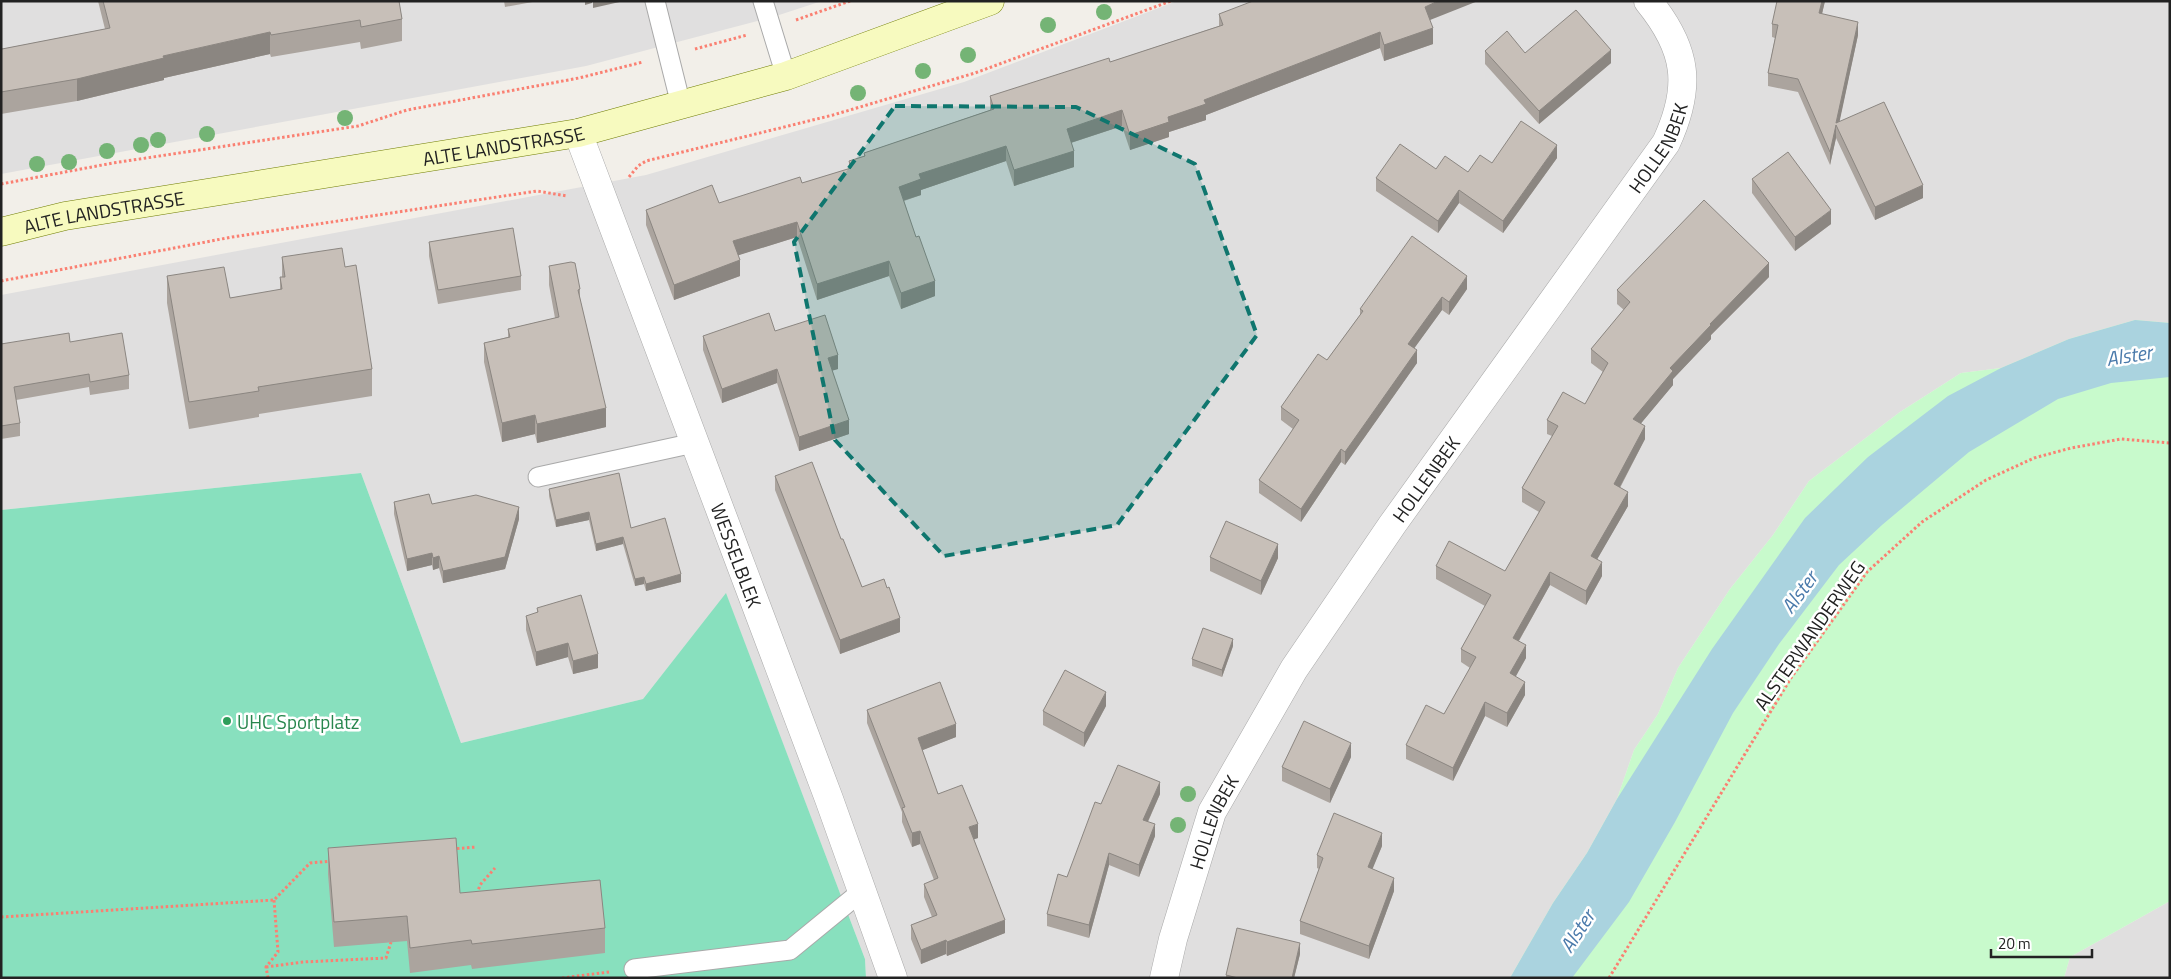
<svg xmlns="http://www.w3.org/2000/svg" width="2171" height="979" font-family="'Titillium Web',sans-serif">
	<rect width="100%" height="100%" fill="#f2efe9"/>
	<!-- residential -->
	<g fill="#e0dfdf">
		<polygon points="1,1 822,1 776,16 586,66 1,174"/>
		<polygon points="1177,1 2170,1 2170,323 2135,320 2069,339 2001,368 1961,373 1900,412 1809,481 1773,535 1730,589 1678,668 1658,714 1634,750 1617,799 1587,853 1553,903 1510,978 866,978 865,959 726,594 643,699 461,743 361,473 1,510 1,295 646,175 964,82"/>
		<polygon points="2170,901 2170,978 2064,978 2070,957"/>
	</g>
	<!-- park -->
	<polygon fill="#c8facc" points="2135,320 2170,323 2170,901 2070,957 2064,978 1510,978 1553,903 1587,853 1617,799 1634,750 1658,714 1678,668 1730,589 1773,535 1809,481 1900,412 1961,373 2001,368 2069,339"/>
	<!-- pitch -->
	<polygon fill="#88e0be" points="361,473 461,743 643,699 726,593 865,959 866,978 1,978 1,510"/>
	<!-- water -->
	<polygon fill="#aad3df" points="2135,320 2170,323 2170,377 2111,383 2058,399 1969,452 1882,525 1839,565 1779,644 1733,713 1675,822 1629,902 1572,978 1510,978 1553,903 1587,853 1617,799 1712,649 1805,518 1868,457 1948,396 2001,368 2069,339"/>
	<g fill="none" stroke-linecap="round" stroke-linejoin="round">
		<defs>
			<g id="lane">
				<polyline points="655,1 681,105"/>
				<polyline points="763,1 786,76"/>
				<polyline points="538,477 694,443"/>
				<polyline points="634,969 790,950 862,891"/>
			</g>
			<g id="street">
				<path id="s1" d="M578,133l251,666 64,179"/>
				<path id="s2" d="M1164,978l9,-39 39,-127 82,-143 98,-144 274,-382c26,-56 22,-93 -18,-142"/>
			</g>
			<g id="secondary">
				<path id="s3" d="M1,232l64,-16 513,-83 208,-57 204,-75"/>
			</g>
		</defs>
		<!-- lane casing -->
		<use href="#lane" stroke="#a9a9a9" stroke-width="21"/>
		<!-- street casing -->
		<use href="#street" stroke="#a9a9a9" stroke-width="29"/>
		<!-- secondary casing -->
		<use href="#secondary" stroke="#707d05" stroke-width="29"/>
		<!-- path -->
		<g stroke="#fa8072" stroke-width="3" stroke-dasharray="2.5 2.5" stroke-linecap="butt">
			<polyline points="796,20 850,1"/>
			<polyline points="695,49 747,35"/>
			<polyline points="629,177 638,166 646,161 833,115 975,73 1171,1"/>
			<polyline points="1,184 113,163 358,126 407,110 579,78 643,62"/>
			<polyline points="1,281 232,237 537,191 567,196"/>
			<polyline points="452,849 476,847"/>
			<polyline points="477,894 480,885 495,868"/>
			<polyline points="1,917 274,900 310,863 332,861"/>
			<polyline points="266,967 303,962 386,958 391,942"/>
			<polyline points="268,978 266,967 278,952 274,900"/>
			<polyline points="562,978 609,972"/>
			<polyline points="1609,978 1791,678 1867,572 1922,522 1986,480 2034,458 2071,448 2121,439 2170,443"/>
		</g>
		<!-- lane -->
		<use href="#lane" stroke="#fff" stroke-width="19"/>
		<!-- street -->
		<use href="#street" stroke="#fff" stroke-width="28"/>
		<!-- secondary -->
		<use href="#secondary" stroke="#f7fabf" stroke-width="28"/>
	</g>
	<!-- trees -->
	<g fill="#74b475">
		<circle cx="1104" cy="12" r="8"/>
		<circle cx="1048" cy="25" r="8"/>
		<circle cx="968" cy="55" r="8"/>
		<circle cx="923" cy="71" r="8"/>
		<circle cx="858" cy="93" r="8"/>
		<circle cx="345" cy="118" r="8"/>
		<circle cx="207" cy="134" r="8"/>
		<circle cx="158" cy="140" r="8"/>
		<circle cx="141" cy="145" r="8"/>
		<circle cx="107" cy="151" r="8"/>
		<circle cx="69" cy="162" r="8"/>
		<circle cx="37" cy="164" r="8"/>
		<circle cx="1188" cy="794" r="8"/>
		<circle cx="1178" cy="825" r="8"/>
	</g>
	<!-- wall -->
	<g fill="#aba49e">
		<polygon points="98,1 399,1 402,19 402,41 361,49 360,42 271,57 270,54 164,78 164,80 77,101 1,114 1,46 2,49 105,29"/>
		<polygon points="504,1 538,1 505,7"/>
		<polygon points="1825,1 1822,14 1858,35 1839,122 1923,198 1875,220 1836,138 1830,165 1798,92 1768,86 1768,73 1775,38 1772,37 1772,24"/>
		<polygon points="1219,14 1430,20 1433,44 1384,61 1380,48 1206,115 1206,120 1169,132 1169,137 1130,150 1122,126 1071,143 1074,167 1014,186 1006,161 921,190 921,195 904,201 935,296 901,309 889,276 817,300 797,237 738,255 740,276 674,300 646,225 646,210 719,203 802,183 849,169 849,161 864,156 864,153 990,110 990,96 1110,62 1219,26"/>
		<polygon points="1485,51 1525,53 1611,63 1539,124 1485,64"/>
		<polygon points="1557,158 1503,233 1459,203 1438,233 1376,191 1376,178 1436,169 1468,172 1492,163"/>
		<polygon points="1752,179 1831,224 1795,251 1752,193"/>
		<polygon points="429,242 521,276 521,290 438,304 429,256"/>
		<polygon points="282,257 345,267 372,369 372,396 259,414 259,417 189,429 167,303 167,276 230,298 280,290 280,277 282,277"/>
		<polygon points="549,266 580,289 580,298 606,427 537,443 535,434 502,442 484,362 484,343 508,337 508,329 555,318 549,285"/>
		<polygon points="1769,277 1711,335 1711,339 1673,379 1673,385 1641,423 1645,439 1620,488 1628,506 1597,559 1602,576 1586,605 1550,585 1519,641 1526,658 1515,676 1525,695 1507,727 1485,716 1453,781 1406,759 1406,745 1444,714 1470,668 1461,662 1461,649 1485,606 1436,579 1436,566 1505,571 1539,512 1522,502 1522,488 1552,436 1547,434 1547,420 1585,404 1603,372 1591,363 1591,349 1624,310 1617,304 1617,290"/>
		<polygon points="1467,289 1449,315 1442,310 1414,348 1417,363 1345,465 1341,462 1301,522 1259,493 1259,480 1293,429 1281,420 1281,407 1327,360 1360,315 1360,309"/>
		<polygon points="775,331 838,369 832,370 849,434 799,451 777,383 722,403 703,350 703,336"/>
		<polygon points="70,342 129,375 129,389 90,395 89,387 16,400 20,423 20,436 1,439 1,344"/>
		<polygon points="775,476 841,539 862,587 900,632 840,654 775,490"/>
		<polygon points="549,489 631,528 681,582 646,591 644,584 635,586 623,544 596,551 589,520 556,527 549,496"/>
		<polygon points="394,502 432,504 519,519 505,569 443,583 439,568 433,570 432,565 407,571 394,514"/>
		<polygon points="1210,557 1278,558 1261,595 1210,571"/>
		<polygon points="537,608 598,668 573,674 568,657 536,666 526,630 526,616 537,613"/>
		<polygon points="1233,646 1222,677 1192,666 1192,659"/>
		<polygon points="1106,706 1084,747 1043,725 1043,711"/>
		<polygon points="867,710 956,737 922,750 938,794 978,838 974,839 1005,933 947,956 946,954 921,964 911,939 911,925 932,917 924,897 924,884 934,880 920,844 912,847 902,822 902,812 867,723"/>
		<polygon points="1351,757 1330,803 1282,781 1282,767"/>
		<polygon points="1160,794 1148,822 1155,836 1139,877 1109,865 1089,938 1047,926 1047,914 1067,877 1101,804"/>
		<polygon points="1382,846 1372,869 1394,891 1369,959 1300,934 1300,921 1319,869 1317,868 1317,855"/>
		<polygon points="328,848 460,893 605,928 605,953 472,969 471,965 410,973 407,941 334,947 328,874"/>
		<polygon points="1300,954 1294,978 1226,978 1226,975"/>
	</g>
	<!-- shaded-wall -->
	<g fill="#8b8681">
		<polygon points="585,1 592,1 592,3 585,5"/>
		<polygon points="593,1 624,1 593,8"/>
		<polygon points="1438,1 1478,1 1425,22 1425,7"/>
		<polygon points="1822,1 1825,1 1819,26 1819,13"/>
		<polygon points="1858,22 1858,35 1838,129 1836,123"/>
		<polygon points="1433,28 1433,44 1384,61 1384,45"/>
		<polygon points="270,32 270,54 164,78 164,80 77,101 77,79 163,56"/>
		<polygon points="1380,32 1380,48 1206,115 1206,120 1169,132 1169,137 1130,150 1130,135 1168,117 1204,100"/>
		<polygon points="1611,50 1611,63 1539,124 1539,111"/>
		<polygon points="1122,110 1122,126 1067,144 1067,129"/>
		<polygon points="1836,125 1836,138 1830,165 1830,152"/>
		<polygon points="1557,145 1557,158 1503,233 1503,221"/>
		<polygon points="1006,146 1006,161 921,190 921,195 899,202 899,187 919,174"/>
		<polygon points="1074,151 1074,167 1014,186 1014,170"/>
		<polygon points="1923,185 1923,198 1875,220 1875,207"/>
		<polygon points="1459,190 1459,203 1438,233 1438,221"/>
		<polygon points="1831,210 1831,224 1795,251 1795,237"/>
		<polygon points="797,222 797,237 733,257 733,241"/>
		<polygon points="740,260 740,276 674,300 674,285"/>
		<polygon points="889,261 889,276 817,300 817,284"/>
		<polygon points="1769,263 1769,277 1711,335 1711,339 1673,379 1673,385 1633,433 1633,419 1670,368 1710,324"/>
		<polygon points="1467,276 1467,289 1449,315 1449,302"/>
		<polygon points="935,281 935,296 901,309 901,293"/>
		<polygon points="1442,297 1442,310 1408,357 1408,344"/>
		<polygon points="1417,350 1417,363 1345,465 1345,452"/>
		<polygon points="838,355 838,369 828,372 828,358"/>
		<polygon points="777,369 777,383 722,403 722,389"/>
		<polygon points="606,408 606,427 537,443 537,424"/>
		<polygon points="535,415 535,434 502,442 502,423"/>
		<polygon points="849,420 849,434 799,451 799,437"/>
		<polygon points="1645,426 1645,439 1614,498 1614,484"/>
		<polygon points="1341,449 1341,462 1301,522 1301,509"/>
		<polygon points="1628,492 1628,506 1591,570 1591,556"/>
		<polygon points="519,507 519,519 505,569 443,583 443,571"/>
		<polygon points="589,512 589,520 556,527 556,520"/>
		<polygon points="623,537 623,544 596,551 596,544"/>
		<polygon points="1278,544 1278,558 1261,595 1261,581"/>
		<polygon points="432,553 432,565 407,571 407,559"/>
		<polygon points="439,556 439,568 433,570 433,558"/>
		<polygon points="1602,562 1602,576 1586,605 1586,591"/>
		<polygon points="1550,572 1550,585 1513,651 1513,638"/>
		<polygon points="681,574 681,582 646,591 646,584"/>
		<polygon points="644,577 644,584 635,586 635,579"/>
		<polygon points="900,618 900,632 840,654 840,640"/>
		<polygon points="1233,639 1233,646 1222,677 1222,670"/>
		<polygon points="568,643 568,657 536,666 536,652"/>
		<polygon points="1526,645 1526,658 1510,687 1510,673"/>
		<polygon points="598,654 598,668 573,674 573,661"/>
		<polygon points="1525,682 1525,695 1507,727 1507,713"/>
		<polygon points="1106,692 1106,706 1084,747 1084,733"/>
		<polygon points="1485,702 1485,716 1453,781 1453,768"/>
		<polygon points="956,724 956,737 918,752 918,738"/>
		<polygon points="1351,743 1351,757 1330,803 1330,789"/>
		<polygon points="1160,782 1160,794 1143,832 1143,820"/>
		<polygon points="978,824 978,838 969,841 969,827"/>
		<polygon points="1155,824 1155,836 1139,877 1139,865"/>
		<polygon points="920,831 920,844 912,847 912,833"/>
		<polygon points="1382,833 1382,846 1368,880 1368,867"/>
		<polygon points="1109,853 1109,865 1089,938 1089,925"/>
		<polygon points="1394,878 1394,891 1369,959 1369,946"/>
		<polygon points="1005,920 1005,933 947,956 947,942"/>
		<polygon points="946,940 946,954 921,964 921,950"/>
		<polygon points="1300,943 1300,954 1294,978 1292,978"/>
	</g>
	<!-- building -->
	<g fill="#c7bfb8" stroke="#8b8681">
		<polygon points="103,1 399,1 402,19 361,27 360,20 271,35 270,32 163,56 164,58 77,79 1,92 1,46 2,49 110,28"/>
		<polygon points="1253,1 1438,1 1425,7 1433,28 1384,45 1380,32 1204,100 1206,104 1168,117 1169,122 1130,135 1122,110 1067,129 1074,151 1014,170 1006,146 919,174 921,179 899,187 916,237 919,236 935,281 901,293 889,261 817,284 797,222 733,241 740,260 674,285 646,210 712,185 719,203 800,177 802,183 851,168 849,161 865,156 864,153 994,109 990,96 1109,58 1110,62 1223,25 1219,14"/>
		<polygon points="1777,1 1822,1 1819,13 1858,22 1836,123 1884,102 1923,185 1875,207 1836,125 1830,152 1798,79 1768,73 1778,25 1772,24"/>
		<polygon points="1576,10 1611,50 1539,111 1485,51 1507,31 1525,53"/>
		<polygon points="1521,121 1557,145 1503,221 1459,190 1438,221 1376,178 1400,144 1436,169 1445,156 1468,172 1480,155 1492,163"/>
		<polygon points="1788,152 1831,210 1795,237 1752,179"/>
		<polygon points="1704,200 1769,263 1710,324 1711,325 1670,368 1673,371 1633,419 1645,426 1614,484 1628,492 1591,556 1602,562 1586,591 1550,572 1513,638 1526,645 1510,673 1525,682 1507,713 1485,702 1453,768 1406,745 1426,705 1444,714 1476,657 1461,649 1491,595 1436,566 1449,541 1505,571 1545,502 1522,488 1558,426 1547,420 1563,392 1585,404 1608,363 1591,349 1630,302 1617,290"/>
		<polygon points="513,228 521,276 438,290 429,242"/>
		<polygon points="1412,236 1467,276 1449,302 1442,297 1408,344 1417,350 1345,452 1341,449 1301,509 1259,480 1299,420 1281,407 1318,354 1327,360 1363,311 1360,309"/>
		<polygon points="342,248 345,267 356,265 372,369 258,387 259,391 189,402 167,276 224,267 230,298 282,289 280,277 285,277 282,257"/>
		<polygon points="571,262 575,263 580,289 578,290 606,408 537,424 535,415 502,423 484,343 510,337 508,329 559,317 549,266"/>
		<polygon points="769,313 775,331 825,315 838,355 828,358 849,420 799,437 777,369 722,389 703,336"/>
		<polygon points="69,333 70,342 122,333 129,375 90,382 89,374 14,387 20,423 1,426 1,344"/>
		<polygon points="812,462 841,539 843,539 862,587 884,579 887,588 889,587 900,618 840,640 775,476"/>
		<polygon points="619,473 631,528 665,518 681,574 646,584 644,577 635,579 623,537 596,544 589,512 556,520 549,489"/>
		<polygon points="429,494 432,504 476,495 519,507 505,557 443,571 439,556 433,558 432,553 407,559 394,502"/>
		<polygon points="1226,521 1278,544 1261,581 1210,557"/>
		<polygon points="581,595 598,654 573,661 568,643 536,652 526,616 538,612 537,608"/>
		<polygon points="1203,628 1233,639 1222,670 1192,659"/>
		<polygon points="1065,670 1106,692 1084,733 1043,711"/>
		<polygon points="940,682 956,724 918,738 938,794 962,785 978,824 969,827 1005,920 947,942 946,940 921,950 911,925 937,915 924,884 938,878 920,831 912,833 902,808 905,807 867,710"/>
		<polygon points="1304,721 1351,743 1330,789 1282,767"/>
		<polygon points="1118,765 1160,782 1143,820 1155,824 1139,865 1109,853 1089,925 1047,914 1058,874 1067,877 1095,802 1101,804"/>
		<polygon points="1334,813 1382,833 1368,867 1394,878 1369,946 1300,921 1323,858 1317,855"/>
		<polygon points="456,838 460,893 600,880 605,928 472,944 471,940 410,948 407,916 334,922 328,848"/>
		<polygon points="1237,928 1300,943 1292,978 1238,978 1226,975"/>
	</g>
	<!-- marked area -->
	<path fill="#0f766e" fill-opacity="0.2" stroke="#0f766e" stroke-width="4" stroke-dasharray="10 6" stroke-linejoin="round" d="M895,106l181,1 119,57 62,171 -140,190 -173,31 -109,-116 -41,-198z"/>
	<!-- markers -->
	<circle fill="#2e9e5b" stroke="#fff" stroke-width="2" cx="227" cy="721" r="5"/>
	<g text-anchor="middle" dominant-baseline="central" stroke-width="5" stroke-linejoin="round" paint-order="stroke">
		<!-- street labels -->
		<g font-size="19" fill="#222" stroke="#fff">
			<text stroke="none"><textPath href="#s3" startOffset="510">ALTE LANDSTRASSE</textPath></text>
			<text stroke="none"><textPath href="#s2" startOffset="974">HOLLENBEK</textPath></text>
			<text stroke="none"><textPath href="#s3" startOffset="105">ALTE LANDSTRASSE</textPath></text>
			<text stroke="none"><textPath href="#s2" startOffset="569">HOLLENBEK</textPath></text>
			<text stroke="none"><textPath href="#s1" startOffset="451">WESSELBLEK</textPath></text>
			<text transform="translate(1809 635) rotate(-55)">ALSTERWANDERWEG</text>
			<text stroke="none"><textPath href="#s2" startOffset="164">HOLLENBEK</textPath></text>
		</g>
		<!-- leisure labels -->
		<g font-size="19" fill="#27864d" stroke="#fff" text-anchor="start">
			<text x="237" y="721">UHC Sportplatz</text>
		</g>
		<!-- water labels -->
		<g font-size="20" font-style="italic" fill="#4a7aab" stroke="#fff">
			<text transform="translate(2129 355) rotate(-9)">Alster</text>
			<text transform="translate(1799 592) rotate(-54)">Alster</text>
			<text transform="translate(1577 931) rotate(-57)">Alster</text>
		</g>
	</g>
	<!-- border -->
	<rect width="2171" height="979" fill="none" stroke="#222222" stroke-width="5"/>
	<!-- scale -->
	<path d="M1991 949v8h101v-8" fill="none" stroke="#222222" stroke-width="2.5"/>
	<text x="1998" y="949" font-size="15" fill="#222222" stroke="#ffffff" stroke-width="4" paint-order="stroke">20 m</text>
</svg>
